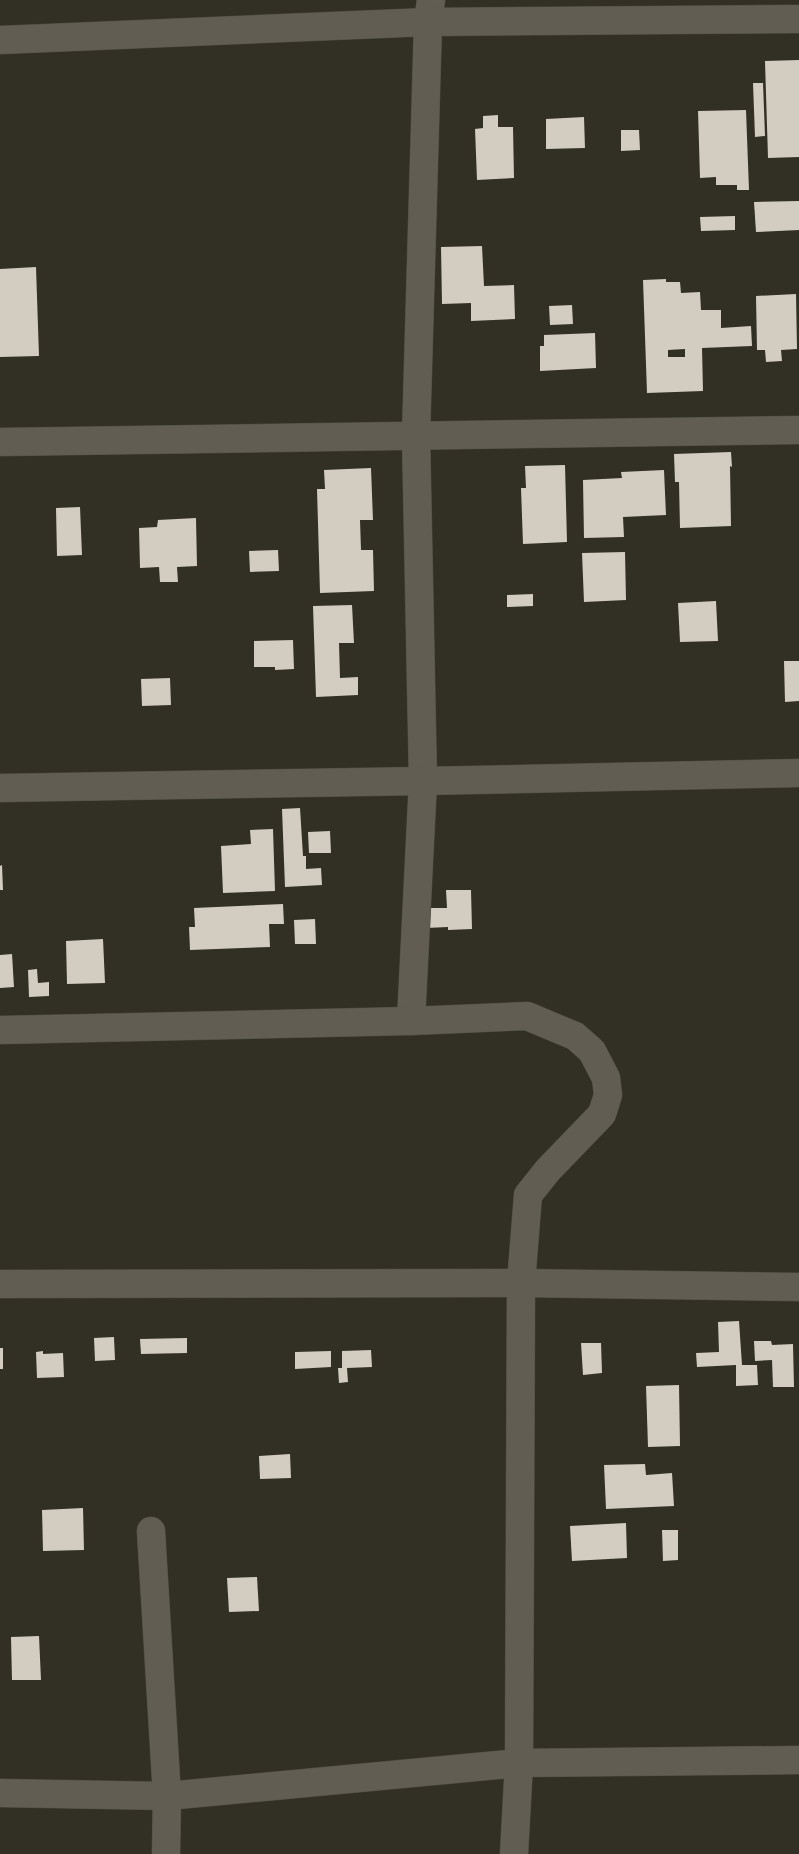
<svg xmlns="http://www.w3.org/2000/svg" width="799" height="1854" font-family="'PT Serif',serif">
	<rect width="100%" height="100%" fill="#322f24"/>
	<!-- building -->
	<g fill="#d2cdc0" fill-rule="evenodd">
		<polygon points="799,60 799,157 768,158 765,61"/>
		<polygon points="753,83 763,83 765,136 755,137"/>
		<polygon points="746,110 749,190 737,190 737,185 716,185 716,177 700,178 698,111"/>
		<polygon points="498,115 498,127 513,127 514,178 477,180 475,129 483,128 483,116"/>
		<polygon points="584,117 585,148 546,149 546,119"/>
		<polygon points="621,130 639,130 640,150 621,151"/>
		<polygon points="799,201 799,230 756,232 754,202"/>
		<polygon points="735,216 735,230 701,231 700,217"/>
		<polygon points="482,246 484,286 514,285 515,319 471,321 471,303 442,304 441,247"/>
		<polygon points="36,267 39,356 0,357 0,269"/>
		<path d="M666,279v3h14l1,11 19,-1 1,18h20v18l30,-2 1,20 -50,2 1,43 -56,2 -4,-113zM685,349v8h-17v-7z"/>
		<polygon points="796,294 797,349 781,350 782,361 766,362 765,350 757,350 756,296"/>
		<polygon points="572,305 573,324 550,325 549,306"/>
		<polygon points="595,333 596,368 540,371 540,346 544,346 544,335"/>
		<polygon points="731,452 732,467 730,466 731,526 680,528 679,482 675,482 674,454"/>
		<polygon points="565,465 567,542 523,544 521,488 526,488 525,466"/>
		<polygon points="371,468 373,520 360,520 361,550 373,550 374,591 320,593 317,489 325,489 324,470"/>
		<polygon points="664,470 666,515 623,517 624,537 584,538 583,480 622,478 621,472"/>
		<polygon points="80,507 82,555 57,556 56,508"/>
		<polygon points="196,518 197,566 177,567 178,582 160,582 159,567 140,568 139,528 157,527 158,520"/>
		<polygon points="278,550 279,571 250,572 249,551"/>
		<polygon points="625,552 626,600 584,602 582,553"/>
		<polygon points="533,594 533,606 507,607 507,595"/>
		<polygon points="716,601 718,641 680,642 678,603"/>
		<polygon points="352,605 354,643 339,643 340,678 358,677 358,695 316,697 313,606"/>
		<polygon points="293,640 294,669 275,670 275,667 254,667 254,641"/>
		<polygon points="784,661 799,661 799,701 785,702"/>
		<polygon points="170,678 171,705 142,706 141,679"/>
		<polygon points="300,808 303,856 306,856 306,869 321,868 322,885 285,887 282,809"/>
		<polygon points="273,829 275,891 223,893 221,846 251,844 250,830"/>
		<polygon points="330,831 331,853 309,853 308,832"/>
		<polygon points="2,865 3,890 0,890 0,866"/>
		<polygon points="446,890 471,890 472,929 448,930 448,927 426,928 426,908 447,908"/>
		<polygon points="283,904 284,924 269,924 270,947 190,950 189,927 195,927 194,908"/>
		<polygon points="315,919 316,944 295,944 294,920"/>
		<polygon points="103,939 105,983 67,984 66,941"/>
		<polygon points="12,954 14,987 0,988 0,955"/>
		<polygon points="37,969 38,983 49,982 49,996 29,997 28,970"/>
		<polygon points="739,1321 742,1365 757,1365 758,1385 736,1386 736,1365 697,1367 696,1353 719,1352 718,1322"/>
		<polygon points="114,1337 115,1360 95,1361 94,1338"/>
		<polygon points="187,1338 187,1353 141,1354 140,1339"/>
		<polygon points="754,1341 771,1341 772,1345 793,1344 794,1387 773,1387 772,1360 755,1361"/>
		<polygon points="581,1343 601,1343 602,1373 583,1375"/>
		<rect x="0" y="1348" width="3" height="21"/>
		<polygon points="371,1350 372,1367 347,1368 348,1382 339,1383 338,1368 342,1368 342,1351"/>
		<polygon points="43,1351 43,1354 63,1353 64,1377 37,1378 36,1352"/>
		<polygon points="331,1351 331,1367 295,1369 295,1352"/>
		<polygon points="679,1385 680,1446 648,1447 646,1386"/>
		<polygon points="290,1454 291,1478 260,1479 259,1456"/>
		<polygon points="645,1464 646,1475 672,1473 674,1506 606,1509 604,1465"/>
		<polygon points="83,1508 84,1550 43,1551 42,1510"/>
		<polygon points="626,1523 627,1558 572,1561 570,1526"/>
		<polygon points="662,1530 678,1530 678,1560 663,1561"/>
		<polygon points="257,1577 259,1611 229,1612 227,1578"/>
		<polygon points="39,1636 41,1680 12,1680 11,1637"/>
	</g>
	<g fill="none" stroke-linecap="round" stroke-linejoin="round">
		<defs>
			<g id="street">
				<polyline points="431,0 428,22 416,436 423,781 411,1021 527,1016 575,1036 592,1051 606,1078 608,1095 602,1114 548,1170 528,1195 521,1283 519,1763 514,1854"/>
				<polyline points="0,40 428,22 799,19"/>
				<polyline points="0,442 799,430"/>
				<polyline points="0,788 423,781 799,773"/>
				<polyline points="0,1030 411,1021"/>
				<polyline points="0,1284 521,1283 799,1287"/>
				<polyline points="151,1531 167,1796 166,1854"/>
				<polyline points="0,1793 167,1796 519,1763 799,1760"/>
			</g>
		</defs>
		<!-- street casing -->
		<use href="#street" stroke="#4e4b42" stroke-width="29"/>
		<!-- street -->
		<use href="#street" stroke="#615d52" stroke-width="28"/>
	</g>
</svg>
